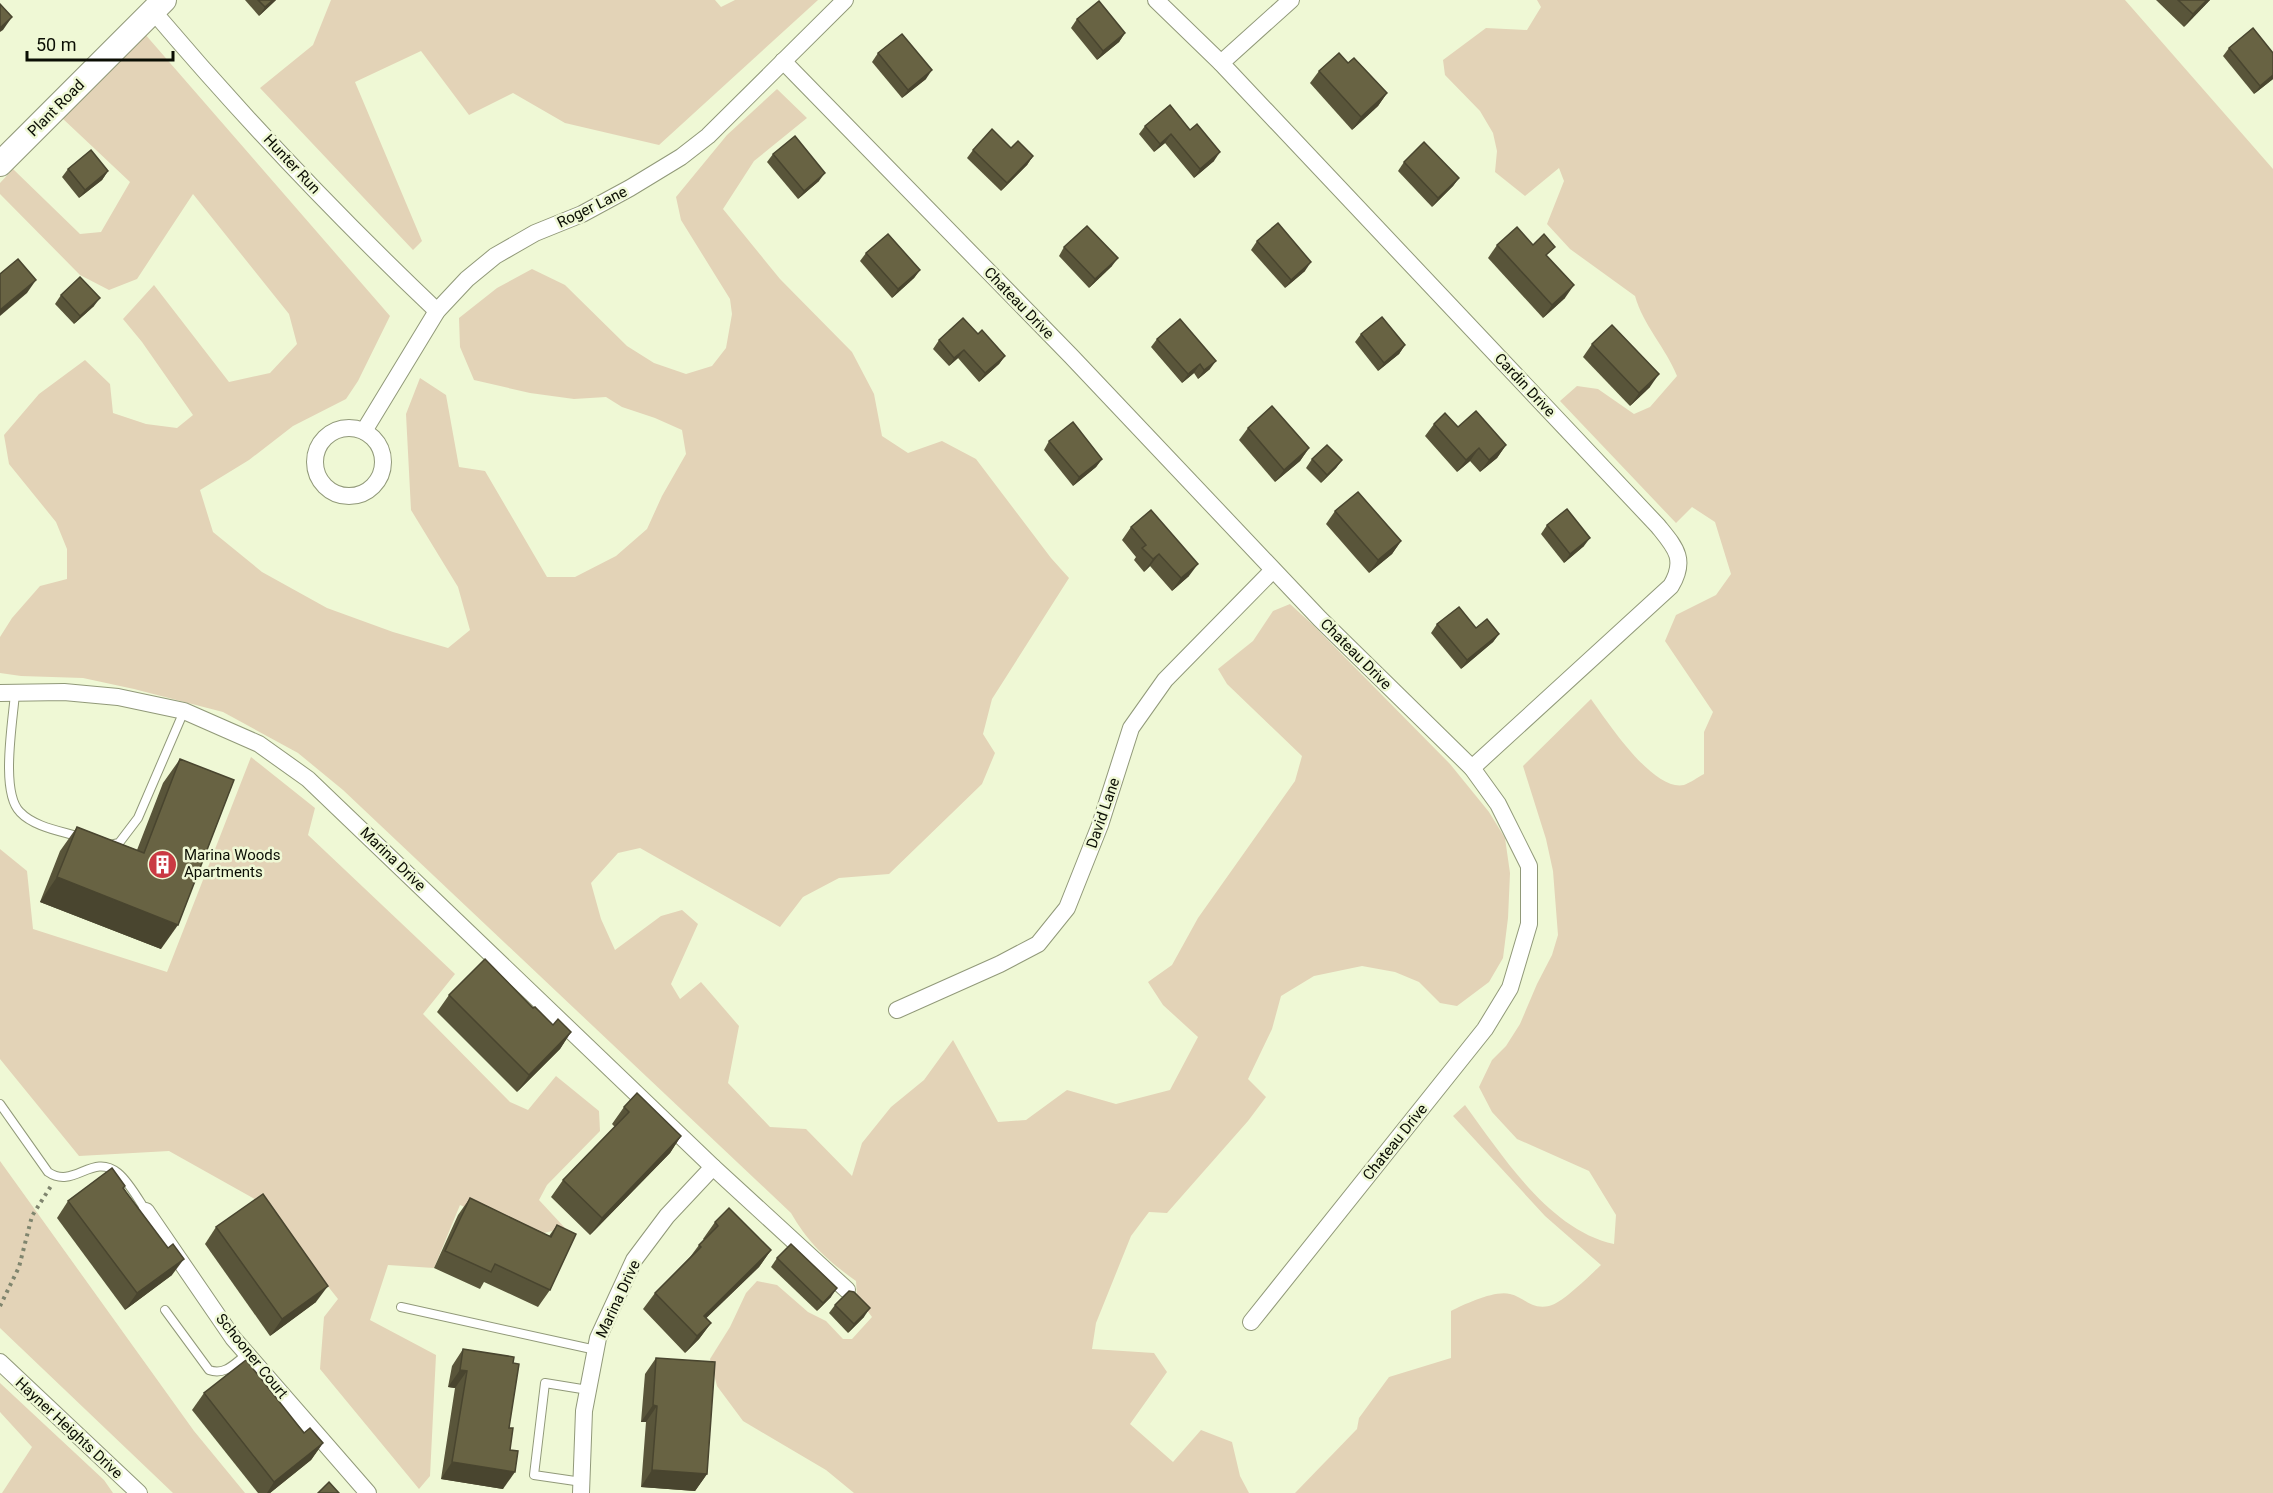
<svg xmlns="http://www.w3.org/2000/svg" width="2273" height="1493" font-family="Roboto,sans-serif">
	<rect width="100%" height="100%" fill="#eff8d5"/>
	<!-- green -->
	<g fill="#e3d3b7">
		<polygon points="331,0 715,0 721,7 735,0 818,0 659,145 565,123 513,93 469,115 421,51 355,82 422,241 413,250 260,88 313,45"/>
		<path d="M1537,0h588l148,169v1324h-978l62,-64 2,-11 30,-41 62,-19v-47c14,-7 44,-21 59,-17 14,3 21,16 39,12 14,-3 41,-31 52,-41l-56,-49 -92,-100 12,-11c37,50 84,125 149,139l2,-29 -27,-44 -72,-32 -25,-27 -13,-25 13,-27 14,-14 14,-22 17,-40 15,-29 6,-20 -5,-64 -7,-32 -23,-73 68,-67c16,22 62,93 93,86 6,-2 14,-8 20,-11v-42l9,-20 -48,-71 11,-26 40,-20 15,-21 -16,-52 -23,-15 -16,16 -116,-122 17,-15 21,3 36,25 16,-7 27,-31c-11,-28 -34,-51 -42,-80l-65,-47 -23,-25 17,-43 -5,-13 -34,28 -30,-24 2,-21 -4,-18 -13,-22 -35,-36 -2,-15 43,-32 41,2 14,-23z"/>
		<path d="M144,33l246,283 -32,65 -12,18 -53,27 -44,34 -49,30 13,42 49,40 65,36 66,24 55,16 22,-18 -12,-43 -47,-77 -5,-96 14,-36 26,17 13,72 26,4 62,106h28l41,-21 31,-27 15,-33 24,-42 -4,-24 -27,-12 -33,-11 -16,-10 -32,2 -44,-6 -56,-13 -14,-33 -1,-29 38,-30 35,-19 33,16 62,61 27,17 32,11 26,-8 14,-18 6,-34 -2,-15 -49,-79 -5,-23 51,-62 50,-46 30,29 -53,43 -31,48 57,70 72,73 22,42 8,42 26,17 34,-12 34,18 75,99 18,20 -77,121 -9,35 12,19 -13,31 -93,90 -50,4 -36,19 -23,30 -140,-79 -22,5 -27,30 10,36 14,31 46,-34 21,-6 16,14 -27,60 9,15 21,-17 38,44 -11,57 42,44 36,2 46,47 10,-33 29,-36 33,-27 29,-40 45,82 28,-2 41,-30 49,14 54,-14 28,-53 -35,-32 -15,-23 24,-17 26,-47 97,-137 7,-25 -75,-72 -9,-15 35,-28 20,-30 17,-7 23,21 137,139 39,48 16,26 5,35 -2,45 -5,40 -14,24 -32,24 -17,-3 -21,-21 -24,-10 -33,-6 -48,10 -33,20 -9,33 -24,50 18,18 -18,24 -81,92 -18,-1 -18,24 -35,87 -4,26 62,4 13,19 -37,52 43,38 28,-32 31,12 8,34 9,17h-395l-28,-23 -83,-49 -26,-35 -7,-27 20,-32 16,-34 11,-12 20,4 31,27 18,9 17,18h9l20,-22 -15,-20 -1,-16c-29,-21 -47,-37 -65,-68l-448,-423 -45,-37 -75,-41 -89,-23 -51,-11 -62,-2 -21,-3v-36l12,-19 28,-32 27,-7v-30l-11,-27 -47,-58 -5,-29 35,-41 46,-34 25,24 3,29 33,11 31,4 16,-13 -51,-73 -19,-23 31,-34 75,97 41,-9 27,-29 -8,-30 -96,-120 -56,85 -28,11 -29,-15 -80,-81v-11l13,-14 67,65 21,-2 29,-50 -69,-65z"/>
		<polygon points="251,757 315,808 308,835 455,974 423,1014 510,1102 528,1110 556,1076 599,1111 600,1131 547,1185 539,1200 565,1228 531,1236 460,1205 434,1268 388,1265 370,1320 436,1355 430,1476 419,1489 320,1369 324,1317 338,1299 262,1203 169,1151 79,1156 0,1059 0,849 27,871 33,929 167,972"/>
		<polygon points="0,1161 194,1431 245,1493 173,1493 0,1328"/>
		<polygon points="0,1383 104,1480 113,1493 2,1493 32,1447 0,1412"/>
	</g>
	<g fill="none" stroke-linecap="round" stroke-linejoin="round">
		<defs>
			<g id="lane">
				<path d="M15,693c-2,28 -15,99 5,119 14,15 41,19 60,25"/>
				<polyline points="110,845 119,843 138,818 184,711"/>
				<path d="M0,1104l48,68c26,18 44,-20 70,1 11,9 20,26 28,38"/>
				<polyline points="401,1307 596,1350"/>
				<path d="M165,1310l44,60c16,6 26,-7 38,-16"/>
				<polyline points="582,1482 534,1475 545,1383 588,1390"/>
			</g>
			<g id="street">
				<path d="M1156,0l65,63 437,463c17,21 29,33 13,60l-199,182"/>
				<path d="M153,11c89,105 184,205 284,300"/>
				<polyline points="783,61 1071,356 1320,619 1472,768 1498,804 1529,866 1529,924 1510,988 1485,1029 1251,1322"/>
				<polyline points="1221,63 1291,0"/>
				<circle cx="349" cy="462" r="34"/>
				<polyline points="364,431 437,311 467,279 495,256 535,233 582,214 630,188 681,157 708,136 845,0"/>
				<polyline points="0,693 64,692 118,697 184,711 259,744 308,779 713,1167 847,1290"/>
				<polyline points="897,1010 1000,964 1038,944 1067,908 1100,825 1131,728 1165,680 1273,570"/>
				<polyline points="146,1211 233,1338 368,1493"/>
				<polyline points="0,1362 139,1493"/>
				<polyline points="581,1493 584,1411 598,1338 634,1260 667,1216 713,1167"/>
			</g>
			<polyline id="secondary" points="0,164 164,0"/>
		</defs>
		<!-- lane casing -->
		<use href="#lane" stroke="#919979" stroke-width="10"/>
		<!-- street casing -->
		<use href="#street" stroke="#919979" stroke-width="18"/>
		<!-- secondary casing -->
		<use href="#secondary" stroke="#919979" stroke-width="26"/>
		<!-- path -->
		<polyline stroke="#7f856e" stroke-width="4" stroke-dasharray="3 4.5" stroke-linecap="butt" points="0,1306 19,1267 32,1216 51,1186"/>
		<!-- lane -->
		<use href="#lane" stroke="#fff" stroke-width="8"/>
		<!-- street -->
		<use href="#street" stroke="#fff" stroke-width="16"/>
		<!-- secondary -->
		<use href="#secondary" stroke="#fff" stroke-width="24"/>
	</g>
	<!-- wall -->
	<g fill="#59553a">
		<polygon points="245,0 276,0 259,16"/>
		<polygon points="2156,0 2210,0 2184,27"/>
		<polygon points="1077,19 1125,33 1119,42 1097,60 1071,28"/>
		<polygon points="2229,48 2273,79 2254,94 2223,56"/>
		<polygon points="878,53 926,79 902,98 872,62"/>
		<polygon points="1348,63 1387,93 1378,106 1352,130 1310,83 1319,71"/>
		<polygon points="1170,105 1214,161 1194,178 1165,143 1154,152 1139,134 1145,126"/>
		<polygon points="1011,148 1033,156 1027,165 1001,191 967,158 973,150"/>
		<polygon points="773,154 819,181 798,199 767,162"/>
		<polygon points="1404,162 1459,178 1453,186 1432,207 1398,171"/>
		<polygon points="68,169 108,171 102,180 79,198 62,177"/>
		<polygon points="1257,241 1305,271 1285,288 1251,250"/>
		<polygon points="1497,245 1533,245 1548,257 1565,298 1543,318 1488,258"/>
		<polygon points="1064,247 1112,266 1089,288 1059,256"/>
		<polygon points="866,253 920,270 914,278 892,298 860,261"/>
		<polygon points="61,295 94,306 74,324 55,304"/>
		<polygon points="978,334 1005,356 999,364 979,382 958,358 949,366 933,349 939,340"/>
		<polygon points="1361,334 1405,345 1399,354 1378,371 1355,342"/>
		<polygon points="1157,339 1210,369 1198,379 1194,373 1182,383 1151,347"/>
		<polygon points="1592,344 1650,387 1630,406 1583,357"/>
		<polygon points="1434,424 1458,427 1506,445 1497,458 1480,472 1470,461 1457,472 1425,436"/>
		<polygon points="1248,428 1309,448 1300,461 1275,482 1239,440"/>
		<polygon points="1049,441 1102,459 1096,467 1073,486 1044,450"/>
		<polygon points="1312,459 1342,460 1336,468 1321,483 1306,468"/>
		<polygon points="1335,511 1401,541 1392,554 1369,573 1326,524"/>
		<polygon points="1547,525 1584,546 1564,563 1541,534"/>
		<polygon points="1131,527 1189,576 1172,591 1150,566 1144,572 1134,560 1136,557 1122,540"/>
		<polygon points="1437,624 1476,628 1499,634 1493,642 1461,669 1431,633"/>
		<polygon points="180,759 161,949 40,902 60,851 77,827 137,850 163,783"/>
		<polygon points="449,995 533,1008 553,1025 571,1032 560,1049 517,1092 437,1012"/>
		<polygon points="624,1107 681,1136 670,1153 590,1235 551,1197 563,1180 615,1127 612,1124"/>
		<polygon points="124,1188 172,1275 125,1310 57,1218 68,1201"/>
		<polygon points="470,1198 549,1236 557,1225 550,1290 538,1307 484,1282 480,1289 434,1268 458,1215"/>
		<polygon points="715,1222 771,1250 759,1267 706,1318 711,1323 699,1339 685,1353 643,1309 655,1293 690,1257 699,1245 704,1240 703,1239"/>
		<polygon points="216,1227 316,1302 270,1336 205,1244"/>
		<polygon points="777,1258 831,1297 817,1311 771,1267"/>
		<polygon points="835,1305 864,1317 848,1333 829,1313"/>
		<polygon points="463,1349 509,1428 510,1450 503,1489 441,1479 455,1388 448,1387 452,1366"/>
		<polygon points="656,1358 707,1474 695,1491 641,1487 646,1422 641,1422 645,1374"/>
		<polygon points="204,1393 304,1433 323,1443 311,1460 270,1493 258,1493 192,1410"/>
	</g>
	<!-- shaded-wall -->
	<g fill="#49452f">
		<polygon points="273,0 276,0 259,16 265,7"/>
		<polygon points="2207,0 2210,0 2184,27 2193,14"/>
		<polygon points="12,17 3,30 0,32 0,28"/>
		<polygon points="1125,33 1119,42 1097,60 1103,51"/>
		<polygon points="932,70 926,79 902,98 908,90"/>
		<polygon points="2273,75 2273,79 2254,94 2260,86"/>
		<polygon points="1387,93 1378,106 1352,130 1361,117"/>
		<polygon points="1171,134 1165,143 1154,152 1160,144"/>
		<polygon points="1220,152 1214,161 1194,178 1200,169"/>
		<polygon points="1033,156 1027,165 1001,191 1007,183"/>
		<polygon points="108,171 102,180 79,198 85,190"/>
		<polygon points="825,173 819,181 798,199 804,191"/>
		<polygon points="1459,178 1453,186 1432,207 1438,198"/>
		<polygon points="1118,258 1112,266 1089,288 1095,279"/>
		<polygon points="1311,262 1305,271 1285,288 1291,280"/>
		<polygon points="920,270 914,278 892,298 898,289"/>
		<polygon points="36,280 27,293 0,316 0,310"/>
		<polygon points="1574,285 1565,298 1543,318 1552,305"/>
		<polygon points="100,298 94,306 74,324 80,316"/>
		<polygon points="1405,345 1399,354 1378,371 1384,363"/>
		<polygon points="964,350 958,358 949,366 954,358"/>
		<polygon points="1005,356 999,364 979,382 985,373"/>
		<polygon points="1216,361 1210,369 1198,379 1204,370"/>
		<polygon points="1200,364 1194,373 1182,383 1188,374"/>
		<polygon points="1659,374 1650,387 1630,406 1639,393"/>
		<polygon points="1506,445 1497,458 1480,472 1489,460"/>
		<polygon points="1309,448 1300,461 1275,482 1284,470"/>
		<polygon points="1479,448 1470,461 1457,472 1466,460"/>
		<polygon points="1102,459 1096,467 1073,486 1079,477"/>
		<polygon points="1342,460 1336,468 1321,483 1327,475"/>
		<polygon points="1590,538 1584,546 1564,563 1570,554"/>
		<polygon points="1401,541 1392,554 1369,573 1378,560"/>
		<polygon points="1159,554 1150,566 1144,572 1153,559"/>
		<polygon points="1198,564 1189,576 1172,591 1181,578"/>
		<polygon points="1499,634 1493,642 1461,669 1467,660"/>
		<polygon points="57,877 178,925 161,949 40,902"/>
		<polygon points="571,1032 560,1049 517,1092 529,1075"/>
		<polygon points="681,1136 670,1153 590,1235 602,1218"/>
		<polygon points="771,1250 759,1267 692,1332 704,1316"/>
		<polygon points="184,1259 172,1275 125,1310 137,1293"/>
		<polygon points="328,1286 316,1302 270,1336 282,1319"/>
		<polygon points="837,1288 831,1297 817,1311 823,1303"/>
		<polygon points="870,1308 864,1317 848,1333 854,1324"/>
		<polygon points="711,1323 699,1339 685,1353 697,1336"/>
		<polygon points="460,1370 467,1371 455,1388 448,1387"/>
		<polygon points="653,1405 657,1406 646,1422 641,1422"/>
		<polygon points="323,1443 311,1460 270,1493 267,1493 274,1482"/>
		<polygon points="452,1462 515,1472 503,1489 441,1479"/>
		<polygon points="652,1470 707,1474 695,1491 641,1487"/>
	</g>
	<!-- building -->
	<g fill="#686343" stroke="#49452f" stroke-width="1.5">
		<polygon points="258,0 273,0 265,7"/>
		<polygon points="2178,0 2207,0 2193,14"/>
		<polygon points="1099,1 1125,33 1103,51 1077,19"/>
		<polygon points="0,4 12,17 0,28"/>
		<polygon points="2253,28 2273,53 2273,75 2260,86 2229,48"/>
		<polygon points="902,34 932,70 908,90 878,53"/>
		<polygon points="1339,53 1348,63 1354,58 1387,93 1361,117 1319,71"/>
		<polygon points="1170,105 1190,130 1197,124 1220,152 1200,169 1171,134 1160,144 1145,126"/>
		<polygon points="992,129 1011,148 1018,141 1033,156 1007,183 973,150"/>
		<polygon points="795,136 825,173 804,191 773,154"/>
		<polygon points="1424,142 1459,178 1438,198 1404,162"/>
		<polygon points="91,150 108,171 85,190 68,169"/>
		<polygon points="1278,223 1311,262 1291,280 1257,241"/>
		<polygon points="1087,226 1118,258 1095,279 1064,247"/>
		<polygon points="1517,227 1533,245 1544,234 1555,247 1546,255 1574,285 1552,305 1497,245"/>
		<polygon points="888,234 920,270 898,289 866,253"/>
		<polygon points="18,259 36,280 0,310 0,274"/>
		<polygon points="80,277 100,298 80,316 61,295"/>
		<polygon points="1382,317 1405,345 1384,363 1361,334"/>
		<polygon points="963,318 978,334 982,330 1005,356 985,373 964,350 954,358 939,340"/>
		<polygon points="1180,319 1216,361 1204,370 1200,364 1188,374 1157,339"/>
		<polygon points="1612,325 1659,374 1639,393 1592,344"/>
		<polygon points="1272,406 1309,448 1284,470 1248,428"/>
		<polygon points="1476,411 1506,445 1489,460 1479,448 1466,460 1434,424 1445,413 1458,427"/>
		<polygon points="1073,422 1102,459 1079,477 1049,441"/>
		<polygon points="1327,445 1342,460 1327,475 1312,459"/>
		<polygon points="1358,492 1401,541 1378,560 1335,511"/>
		<polygon points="1567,509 1590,538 1570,554 1547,525"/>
		<polygon points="1151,510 1198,564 1181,578 1159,554 1153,559 1142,548 1146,545 1131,527"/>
		<polygon points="1459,607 1476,628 1487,619 1499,634 1467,660 1437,624"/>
		<polygon points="180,759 234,780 178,925 57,877 77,827 144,853"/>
		<polygon points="485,959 533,1008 535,1007 553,1025 558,1019 571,1032 529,1075 449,995"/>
		<polygon points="637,1093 681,1136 602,1218 563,1180 629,1112 624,1107"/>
		<polygon points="112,1168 125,1186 123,1188 168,1248 173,1244 184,1259 137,1293 68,1201"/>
		<polygon points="263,1194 328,1286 282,1319 216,1227"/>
		<polygon points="470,1198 551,1237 557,1225 576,1234 550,1290 495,1264 491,1272 445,1251"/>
		<polygon points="729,1208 771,1250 704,1316 711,1323 697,1336 655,1293 701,1247 699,1245 718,1226 715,1222"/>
		<polygon points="791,1244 837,1288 823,1303 777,1258"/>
		<polygon points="849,1291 854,1292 870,1308 854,1324 835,1305"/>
		<polygon points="463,1349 514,1357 513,1363 519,1364 509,1428 513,1428 510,1450 518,1451 515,1472 452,1462 467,1371 460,1370"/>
		<polygon points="656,1358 715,1362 707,1474 652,1470 657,1406 653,1405"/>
		<polygon points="246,1360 304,1433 310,1428 323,1443 274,1482 204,1393"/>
		<polygon points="329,1482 339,1493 318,1493"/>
	</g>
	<!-- icons -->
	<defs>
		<symbol id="building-disc" viewBox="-11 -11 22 22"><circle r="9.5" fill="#ca3a43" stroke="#eff8d5"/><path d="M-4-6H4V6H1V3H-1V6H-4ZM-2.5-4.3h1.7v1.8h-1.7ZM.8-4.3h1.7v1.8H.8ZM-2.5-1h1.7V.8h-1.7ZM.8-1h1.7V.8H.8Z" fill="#fff"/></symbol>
	</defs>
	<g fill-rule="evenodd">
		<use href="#building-disc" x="146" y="848" width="33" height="33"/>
	</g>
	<g text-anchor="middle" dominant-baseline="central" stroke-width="5" stroke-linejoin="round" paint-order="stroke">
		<!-- street labels -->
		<g font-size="15" fill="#0b0e04" stroke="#eff8d5">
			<text transform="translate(56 108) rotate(-45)">Plant Road</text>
			<text transform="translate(292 164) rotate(47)">Hunter Run</text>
			<text transform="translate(592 207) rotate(-26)">Roger Lane</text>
			<text transform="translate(1019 303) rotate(46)">Chateau Drive</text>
			<text transform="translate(1525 385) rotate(47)">Cardin Drive</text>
			<text transform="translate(1356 654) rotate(45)">Chateau Drive</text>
			<text transform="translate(1103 813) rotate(-71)">David Lane</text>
			<text transform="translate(393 859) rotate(44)">Marina Drive</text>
			<text transform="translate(1395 1142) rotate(-51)">Chateau Drive</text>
			<text transform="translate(618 1299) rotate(-65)">Marina Drive</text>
			<text transform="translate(252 1356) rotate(51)">Schooner Court</text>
			<text transform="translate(69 1428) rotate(43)">Hayner Heights Drive</text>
		</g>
		<!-- poi labels -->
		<g font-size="15" fill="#0b0e04" stroke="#eff8d5" text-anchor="start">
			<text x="184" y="855">Marina Woods<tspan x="184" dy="17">Apartments</tspan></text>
		</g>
	</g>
	<!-- scale -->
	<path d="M27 51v9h146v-9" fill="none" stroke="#0b0e04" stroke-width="3"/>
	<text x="36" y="51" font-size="18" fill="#0b0e04" stroke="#eff8d5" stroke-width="4.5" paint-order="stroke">50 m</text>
</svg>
